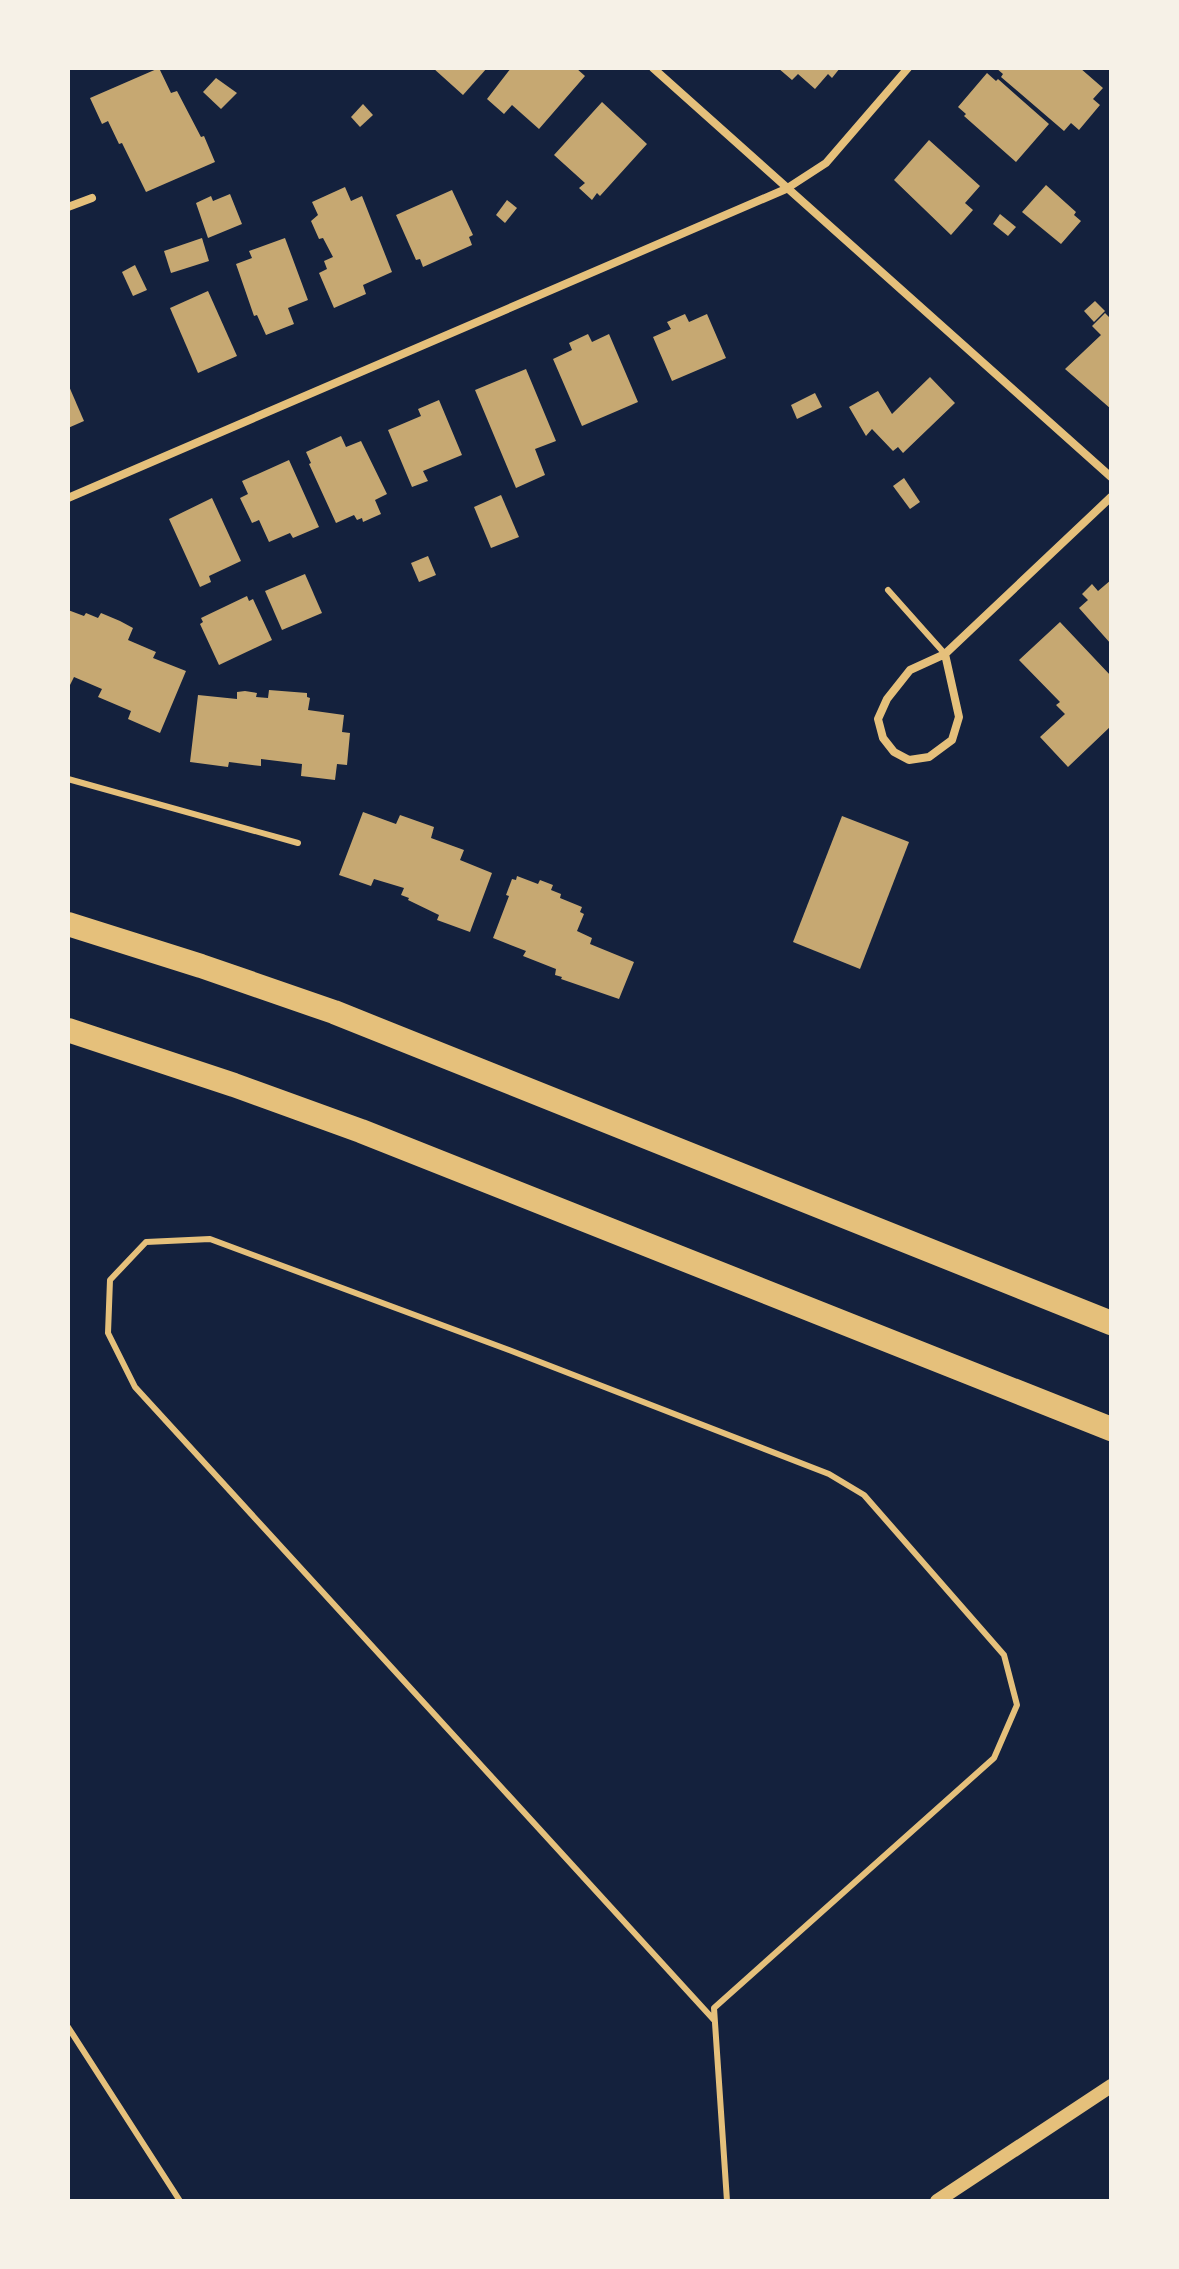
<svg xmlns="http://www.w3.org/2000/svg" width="1179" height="2269" font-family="Overpass,sans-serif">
	<rect width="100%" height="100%" fill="#14213d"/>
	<!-- building -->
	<g fill="#c6a872">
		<polygon points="159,68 171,93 177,91 201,137 204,136 215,162 146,192 122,143 119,144 108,121 102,124 90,98"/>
		<polygon points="433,68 487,68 463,95"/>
		<polygon points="511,68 576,68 585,76 539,129 512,105 504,114 487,99"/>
		<polygon points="778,68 840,68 832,78 828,74 815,89 798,74 792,80"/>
		<polygon points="996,68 1080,68 1103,88 1093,99 1100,105 1079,130 1071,123 1064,131 1001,77 1003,74"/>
		<polygon points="987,73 996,81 998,79 1049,124 1016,162 964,116 966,114 958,107"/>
		<polygon points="216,78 237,93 221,109 203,92"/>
		<polygon points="602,102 647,144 600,196 597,193 592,200 579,188 585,183 554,155"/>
		<polygon points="363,104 373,115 360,127 351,117"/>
		<polygon points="929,140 980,186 965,203 973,210 951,235 894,180"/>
		<polygon points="1046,185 1076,212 1074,215 1081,221 1061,244 1022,212"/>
		<polygon points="345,187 351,201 362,196 392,272 363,285 366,294 334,308 319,273 327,269 324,261 333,257 323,238 319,239 311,221 318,215 312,202"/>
		<polygon points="452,190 473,235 469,237 472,245 423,267 420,259 416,260 396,215"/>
		<polygon points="230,194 242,224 208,238 196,203 211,196 213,201"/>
		<polygon points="507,200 517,208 505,223 496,215"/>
		<polygon points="1000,214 1016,227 1008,236 993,224"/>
		<polygon points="202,238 209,261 171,273 164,251"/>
		<polygon points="285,238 308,300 288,308 294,324 266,335 257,315 254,316 236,264 252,258 249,251"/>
		<polygon points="135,265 147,290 133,296 122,272"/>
		<polygon points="208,291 237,356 198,373 170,308"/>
		<polygon points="1095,301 1105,311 1094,322 1084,311"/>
		<polygon points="1105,313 1111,319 1111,409 1065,369 1101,335 1092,326"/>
		<polygon points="685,314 689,322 707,314 726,358 672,381 653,337 671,329 667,322"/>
		<polygon points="588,334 592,342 609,334 638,402 582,426 553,359 572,350 569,343"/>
		<polygon points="526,369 556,441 535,449 545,475 516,488 475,390"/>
		<polygon points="930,377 955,403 903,453 898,447 893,451 872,429 866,436 849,407 878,391 892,414"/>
		<polygon points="68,384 84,421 68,428"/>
		<polygon points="815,393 822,407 797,419 791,405"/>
		<polygon points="439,400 462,455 423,471 428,481 412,487 388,430 421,416 418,409"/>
		<polygon points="341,436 346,447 361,441 387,494 375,500 381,514 363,522 362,518 357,520 354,515 336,523 309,464 311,463 306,452"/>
		<polygon points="289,460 319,527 293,538 290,533 269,542 259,520 252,523 240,498 248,494 242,481"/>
		<polygon points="904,478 920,502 910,509 893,486"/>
		<polygon points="501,495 519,537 491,548 474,507"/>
		<polygon points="212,498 241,561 209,576 211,582 200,587 169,519"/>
		<polygon points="428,556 436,575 419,582 411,563"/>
		<polygon points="305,574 322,613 282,630 265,591"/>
		<polygon points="1111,580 1111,644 1079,608 1088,600 1082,594 1092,584 1098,591"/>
		<polygon points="247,596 249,601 253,599 272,640 219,665 200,624 203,622 201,618"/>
		<polygon points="68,610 84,616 86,613 98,618 101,613 120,621 133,628 128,640 156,652 153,658 186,671 160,733 128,719 131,711 98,697 102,689 74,677 70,685 68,684"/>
		<polygon points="1060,622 1111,676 1111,726 1068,767 1040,737 1065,714 1056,705 1060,702 1019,660"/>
		<polygon points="269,690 307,693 307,697 310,698 308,710 344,715 342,732 350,733 347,765 337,764 335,780 301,776 302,764 261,759 261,766 229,762 228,767 190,762 198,695 237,699 237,692 245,691 257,693 256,697 268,698"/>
		<polygon points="363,812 396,824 400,815 434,827 431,838 464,850 460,860 492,873 470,932 437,920 439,915 408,900 409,898 401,895 404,888 374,879 371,886 339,875"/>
		<polygon points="842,816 909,842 860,969 793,942"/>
		<polygon points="517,876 538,884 540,880 553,885 551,890 561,894 560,898 582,907 580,912 584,914 577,931 592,938 590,944 634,962 619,999 561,979 562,977 555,975 556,969 523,956 526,951 493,938 509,896 506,895 512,879 516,880"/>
	</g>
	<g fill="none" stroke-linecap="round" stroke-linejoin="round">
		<!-- service -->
		<g stroke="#e5c07b" stroke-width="6">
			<polyline points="888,590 945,654"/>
			<polyline points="68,779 298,843"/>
			<polyline points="714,2020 135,1387 108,1333 110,1280 146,1242 210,1239 509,1350 829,1474 864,1495 1004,1655 1017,1705 994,1758 714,2008 727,2201"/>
			<polyline points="68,2027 180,2201"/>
		</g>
		<!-- minor -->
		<g stroke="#e5c07b" stroke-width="8">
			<polyline points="653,68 1111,477"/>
			<polyline points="68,207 92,198"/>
			<polyline points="68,498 786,189 826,163 908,68"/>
			<polyline points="945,654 959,717 952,740 929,757 909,760 894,752 883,738 878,719 887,699 910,670 945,654 1111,497"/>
		</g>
		<!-- tertiary -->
		<polyline stroke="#e5c07b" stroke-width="14" points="937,2201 1111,2086"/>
		<!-- motorway -->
		<g stroke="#e5c07b" stroke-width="24">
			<polyline points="68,924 201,966 334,1012 1111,1323"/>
			<polyline points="68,1030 234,1085 361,1131 1111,1429"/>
		</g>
	</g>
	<!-- border -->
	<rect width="1179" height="2269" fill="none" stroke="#f6f1e7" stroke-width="140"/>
</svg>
